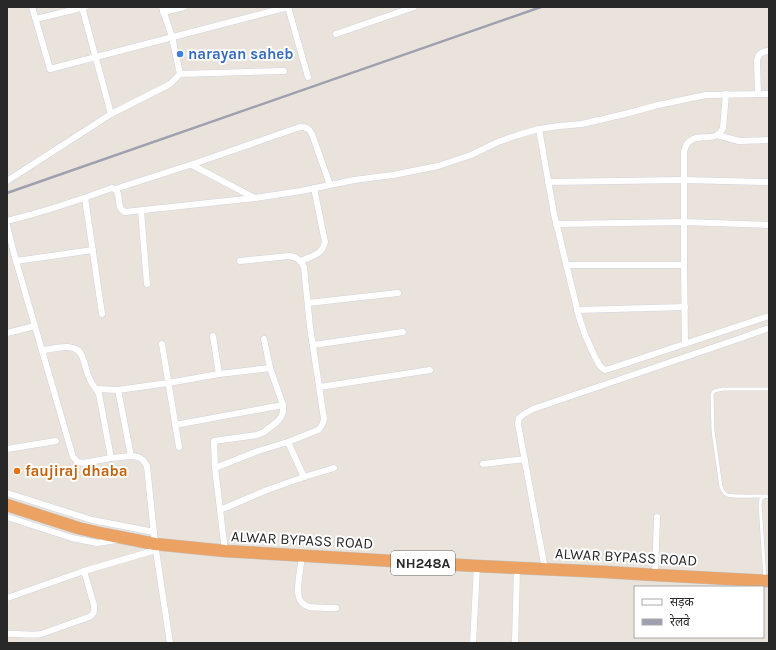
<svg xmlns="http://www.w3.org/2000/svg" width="776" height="650" font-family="Karla,'Noto Sans Devanagari',sans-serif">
	<rect width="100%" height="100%" fill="#e9e3db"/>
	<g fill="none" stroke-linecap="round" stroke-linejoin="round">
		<defs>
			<g id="lane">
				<path d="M765,496c-9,0 -31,1 -38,-1 -4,-2 -4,-5 -6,-8l-8,-56 -1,-37 2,-3 9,-2h46"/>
				<polyline points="765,579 760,504 761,499 765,496 769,497"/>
			</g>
			<g id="street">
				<polyline points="32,7 50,69 288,7"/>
				<polyline points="82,7 111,114"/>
				<polyline points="288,7 308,77"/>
				<polyline points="163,12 184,7"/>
				<polyline points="36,19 85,7"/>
				<polyline points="336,34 414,7"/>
				<polyline points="180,74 284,71"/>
				<path d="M758,94l-1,-33c1,-7 5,-10 12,-10"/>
				<polyline points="539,129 554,214 579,317 585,335 595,357 600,366 605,370 615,367 769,316"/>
				<polyline points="717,135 739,141 769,140"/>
				<polyline points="192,165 255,198"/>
				<polyline points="7,181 111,114 170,84 180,74 172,37 162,7"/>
				<polyline points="548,182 684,180 769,182"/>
				<path d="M115,189l81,-26 104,-36c6,0 9,1 12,7l18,51"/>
				<polyline points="85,198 102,314"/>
				<polyline points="141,211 147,284"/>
				<path d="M7,221c36,-9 70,-20 105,-33 12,4 2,19 13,24l130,-14 46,-7 53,-11 39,-5 45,-9 33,-11 27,-13 20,-7 21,-6 20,-3 23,-2 47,-11 29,-8 48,-10 63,-1"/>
				<polyline points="556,224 684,222 769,225"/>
				<polyline points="7,226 16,261 73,457 78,462 83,463 111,458 131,456 138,457 143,460 147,466 155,544 170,643"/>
				<polyline points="16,261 93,250"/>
				<path d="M240,261l49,-5c8,1 11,4 15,11l6,60 14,92c-1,5 -2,8 -6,11l-30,12 16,35"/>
				<path d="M301,261c11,-5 21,-6 24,-19l-11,-54"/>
				<polyline points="566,265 684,265"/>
				<polyline points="308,303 398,293"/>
				<polyline points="577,310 685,307"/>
				<polyline points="7,333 35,326"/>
				<polyline points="213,336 219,374"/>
				<polyline points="162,344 179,447"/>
				<path d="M685,344l-1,-79v-113c1,-4 2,-9 6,-11 10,-9 26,3 33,-13l3,-34"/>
				<polyline points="313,345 403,332"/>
				<path d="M42,350c13,-1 34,-9 40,6 3,7 4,15 7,21 2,7 7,11 10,17l12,64"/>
				<polyline points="320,387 430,370"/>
				<polyline points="97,389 118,390 168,383 219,374 270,368"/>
				<polyline points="118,390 131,456"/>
				<polyline points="175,425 283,405"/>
				<polyline points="7,449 56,441"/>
				<polyline points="483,464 525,459"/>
				<polyline points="215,468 258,451 288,442"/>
				<polyline points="7,493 92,520 154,532"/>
				<polyline points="220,510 267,490 304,477 334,468"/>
				<polyline points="7,517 72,538 97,543 117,540"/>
				<polyline points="225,551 215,468 214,441 257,435 264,432 277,422 281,417 283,412 283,405 270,368 264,339"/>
				<path d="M302,556c-1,11 -7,36 -2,44 2,4 6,6 10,7 8,1 17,1 26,1"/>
				<polyline points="545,569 518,424 519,418 524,414 533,409 738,339 769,328"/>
				<polyline points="655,575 657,517"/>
				<polyline points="7,598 84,571 156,550"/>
				<path d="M7,634c11,-1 22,2 34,0l48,-17c5,-3 6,-6 5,-12l-10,-34"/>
				<polyline points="473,643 477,566"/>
				<polyline points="515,643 517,568"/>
			</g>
			<polyline id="highway" points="7,505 78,528 104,534 155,544 225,551 477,566 606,572 655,575 769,581"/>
		</defs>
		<!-- lane casing -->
		<use href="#lane" stroke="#d0d3df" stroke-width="4"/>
		<!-- street casing -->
		<use href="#street" stroke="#d0d3df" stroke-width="7"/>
		<!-- highway casing -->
		<use href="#highway" stroke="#c3c3c3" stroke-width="13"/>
		<!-- lane -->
		<use href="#lane" stroke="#fff" stroke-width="3"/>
		<!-- street -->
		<use href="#street" stroke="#fff" stroke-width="6"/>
		<!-- highway -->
		<use href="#highway" stroke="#eba263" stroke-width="12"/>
		<!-- rail -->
		<polyline stroke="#9ea0b0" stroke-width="2.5" points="7,193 541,7"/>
	</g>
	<!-- markers -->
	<circle fill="#3f7fe0" stroke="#fff" stroke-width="1.5" cx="180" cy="54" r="4"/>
	<circle fill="#e8710a" stroke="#fff" stroke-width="1.5" cx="17" cy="471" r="4"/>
	<g text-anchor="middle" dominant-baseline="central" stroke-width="4" stroke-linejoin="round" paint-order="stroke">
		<!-- shield labels -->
		<rect fill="#fff" stroke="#686868" stroke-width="1" x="391" y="551" width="64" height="24" rx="3"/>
		<g font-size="14" font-weight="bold" fill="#282828">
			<text x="423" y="563">NH248A</text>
		</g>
		<!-- shop labels -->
		<g font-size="15" font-weight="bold" fill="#366cbe" stroke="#fff" text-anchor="start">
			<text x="188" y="54">narayan saheb</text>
		</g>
		<!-- food labels -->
		<g font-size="15" font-weight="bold" fill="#c56008" stroke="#fff" text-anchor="start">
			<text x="25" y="471">faujiraj dhaba</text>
		</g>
		<!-- street labels -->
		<g font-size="15" fill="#282828" stroke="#fff">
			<text transform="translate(302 540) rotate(3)">ALWAR BYPASS ROAD</text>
			<text transform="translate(626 557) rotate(3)">ALWAR BYPASS ROAD</text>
		</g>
	</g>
	<!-- border -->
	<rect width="776" height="650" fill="none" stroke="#282828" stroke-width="16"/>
	<!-- legend -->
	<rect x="634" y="586" width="130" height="52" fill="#ffffff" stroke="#a9a9a9"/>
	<rect x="642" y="599" width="20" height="6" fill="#ffffff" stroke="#a9a9a9"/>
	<text x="670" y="606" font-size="12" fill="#282828">सड़क</text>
	<rect x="642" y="619" width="20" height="6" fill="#9ea0b0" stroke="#a9a9a9"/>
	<text x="670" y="626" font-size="12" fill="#282828">रेलवे</text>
</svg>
